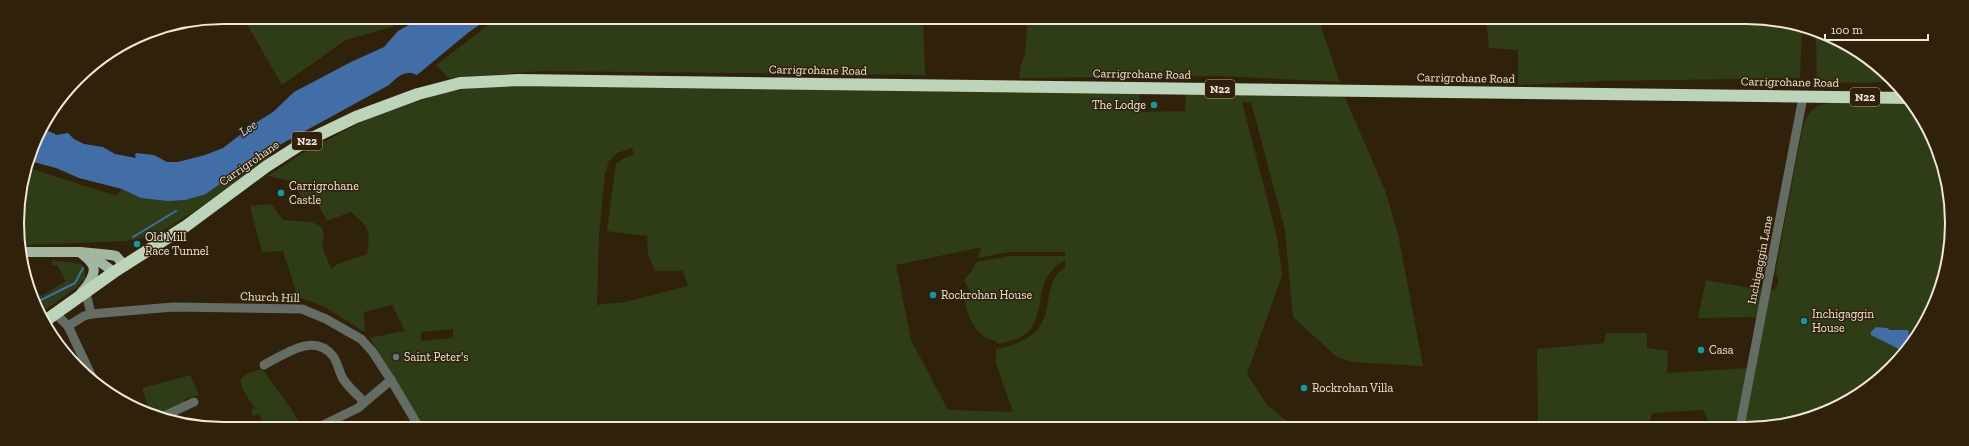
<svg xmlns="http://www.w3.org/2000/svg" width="1969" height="446" font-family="'Zilla Slab',serif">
	<rect width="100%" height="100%" fill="#30220a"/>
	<!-- green -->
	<g fill="#2f3d16" fill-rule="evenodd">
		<polygon points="243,17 403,17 391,27 346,40 282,85"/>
		<polygon points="499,17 923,18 925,75 542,71 448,78 436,65"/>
		<polygon points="1028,18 1320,18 1323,33 1340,82 1220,76 1019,78 1021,65 1025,54"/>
		<polygon points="1486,18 1773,19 1802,29 1800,78 1601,81 1518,85 1518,50 1489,48"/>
		<polygon points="1816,34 1849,45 1891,82 1817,83"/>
		<path d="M510,84l629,8 2,20 44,-1 1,-17 156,-1 4,7 39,90 13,44 25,132 -72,-4 -14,-5 -44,-40 -8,-87 -34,-128h-9l35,135 5,38 -35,99 21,32 26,21h-871l-4,-9 5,-3 -6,2 -48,-79 35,-7 -13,-26 -28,7 1,20 -42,-26 -25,-9 -15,-46 -21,1 -12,-46 21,-2 12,16 28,2 11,5 2,8 -2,11 9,23 7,-5 29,-10c4,-23 2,-27 -16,-42l-24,9 -10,-19 -13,-1 -12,-20 -24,-5 35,-23 68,-36 79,-26zM632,148l2,7 -10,3 -8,6 -9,67 40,5 1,18 7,17h28l5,15 -63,16 -28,3 2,-69 6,-63 4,-12 8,-8zM982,247l-5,11 32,-6h56v4h-56l-33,6 -5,10 -7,8 6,11 -6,9c6,19 10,36 32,41v3c11,-2 26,-5 34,-14 2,-2 3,-6 4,-8 12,-25 1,-44 31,-62v8c-33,19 7,67 -69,81v14l17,49 -65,-2 -37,-70 -15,-75zM453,329v9l-32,3v-9z"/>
		<path d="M1829,103l84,1 32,66 5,80 -19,64 -40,55 -54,39 -64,19h-29l26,-137 5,-1 3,-5v-7l-3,-3 28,-148c5,-14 12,-21 26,-23z"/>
		<polygon points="260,156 273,156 195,211 156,235 127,241 22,245 17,209 29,168 116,196 122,189 141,198 167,201 206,194"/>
		<polygon points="52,260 81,264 85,269 85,278 77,287 41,313 32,297 43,295 66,281 57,265 52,266"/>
		<polygon points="1706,280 1761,290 1758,317 1698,318"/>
		<polygon points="1606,333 1647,333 1647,348 1668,351 1667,373 1749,368 1737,427 1712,427 1703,410 1652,413 1648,427 1538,427 1537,349 1604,343"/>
		<path d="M262,369c13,19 30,37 39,58h-37l-5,-13 -6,2 -2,-6 4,-2c-5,-8 -15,-19 -14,-29l5,-5z"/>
		<polygon points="190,375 199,395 185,399 178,409 162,416 150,412 142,388"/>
	</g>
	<!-- water -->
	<g fill="#426ea7">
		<path d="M423,17h68l-22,15 -52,43c-12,-6 -20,2 -28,10l-135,74 -48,35 -21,6 -18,1 -26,-3 -19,-9 -43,-11 -23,-10 -26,-7 10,-31h6l11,5 11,-2 6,6 10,5 19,3 12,7 21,4 -1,-3 1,-2 18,2 13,7h11l27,-7 18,-7 34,-26 16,-10 21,-20 57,-30 33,-15 14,-16z"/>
		<path d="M1876,327l11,1 3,2h18c2,8 2,15 -5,21l-32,-16v-3z"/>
	</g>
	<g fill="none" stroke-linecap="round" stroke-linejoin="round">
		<!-- stream -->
		<g stroke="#426ea7" stroke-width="2">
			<polyline points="133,237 176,211"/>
			<polyline points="35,303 75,283 83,268"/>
		</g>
		<!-- minor -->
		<g stroke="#646d63" stroke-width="9">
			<polyline points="86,293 91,314"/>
			<polyline points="56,314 68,326 92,377"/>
			<polyline points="68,326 84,316 91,314 173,307 302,309 326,319 361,339 372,351 391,380 419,427"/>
			<path d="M264,365c21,-11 50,-33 69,-9 5,7 6,16 10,23 5,8 15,16 21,23"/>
			<polyline points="164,416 194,402"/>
			<polyline points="319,427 358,408 391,380"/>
			<polyline points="1740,427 1803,97"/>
		</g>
		<!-- major -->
		<g stroke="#a2b6a2" stroke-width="10">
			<polyline points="23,252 80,252 111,255 116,256 125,266"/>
			<path d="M80,252c4,4 9,7 12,12 6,8 -5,23 -11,29"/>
			<polyline points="87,255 100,262 114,272"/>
		</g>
		<!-- highway -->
		<polyline stroke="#bbd4ba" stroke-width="12" points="45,321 114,272 186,226 267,166 306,141 356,117 418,94 460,83 518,80 1909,98"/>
	</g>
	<!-- markers -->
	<g fill="#0f9aa8" stroke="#30220a" stroke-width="1.5">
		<circle cx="1154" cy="105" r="4"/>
		<circle cx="281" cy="193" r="4"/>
		<circle cx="137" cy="244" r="4"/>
		<circle cx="933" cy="295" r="4"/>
		<circle cx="1804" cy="321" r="4"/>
		<circle cx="1701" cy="350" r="4"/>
		<circle cx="1304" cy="388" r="4"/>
	</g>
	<circle fill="#6b7280" stroke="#30220a" stroke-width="1.5" cx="396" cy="357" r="4"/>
	<g text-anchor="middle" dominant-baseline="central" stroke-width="3" stroke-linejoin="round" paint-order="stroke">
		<!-- shield labels -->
		<g fill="#30220a" stroke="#b7ac9b" stroke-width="1">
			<rect x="1205" y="80" width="30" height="18" rx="3"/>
			<rect x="1850" y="88" width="30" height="18" rx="3"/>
			<rect x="292" y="132" width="30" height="18" rx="3"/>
		</g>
		<g font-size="11" font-weight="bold" fill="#f1e7d9">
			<text x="1220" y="89">N22</text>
			<text x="1865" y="97">N22</text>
			<text x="307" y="141">N22</text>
		</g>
		<!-- street labels -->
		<g font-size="12" fill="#f1e7d9" stroke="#30220a">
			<text transform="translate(818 70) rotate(1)">Carrigrohane Road</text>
			<text transform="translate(1142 74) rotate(1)">Carrigrohane Road</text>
			<text transform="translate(1466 78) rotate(1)">Carrigrohane Road</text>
			<text transform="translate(1790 82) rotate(1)">Carrigrohane Road</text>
			<text transform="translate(249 163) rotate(-35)">Carrigrohane</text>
			<text transform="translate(1760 260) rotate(-79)">Inchigaggin Lane</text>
			<text transform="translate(270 297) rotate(2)">Church Hill</text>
		</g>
		<!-- poi labels -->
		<g font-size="12" fill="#f1e7d9" stroke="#30220a" text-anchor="start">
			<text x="1146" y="105" text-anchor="end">The Lodge</text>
			<text x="289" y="186">Carrigrohane<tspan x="289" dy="14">Castle</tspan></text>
			<text x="145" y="237">Old Mill<tspan x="145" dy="14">Race Tunnel</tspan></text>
			<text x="941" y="295">Rockrohan House</text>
			<text x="1812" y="314">Inchigaggin<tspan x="1812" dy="14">House</tspan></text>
			<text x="1709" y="350">Casa</text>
			<text x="404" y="357">Saint Peter's</text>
			<text x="1312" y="388">Rockrohan Villa</text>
		</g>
		<!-- water labels -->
		<g font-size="13" font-style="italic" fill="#c1dafb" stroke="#30220a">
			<text transform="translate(248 128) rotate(-34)">Lee</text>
		</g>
	</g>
	<!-- crop -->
	<path d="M0 0H1969V446H0ZM223 24H1746A199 199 0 0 1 1945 223V223A199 199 0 0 1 1746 422H223A199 199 0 0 1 24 223V223A199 199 0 0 1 223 24Z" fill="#30220a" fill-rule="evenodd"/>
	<path fill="none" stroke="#f1e7d9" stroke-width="2" d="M223 24H1746A199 199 0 0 1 1945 223V223A199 199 0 0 1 1746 422H223A199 199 0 0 1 24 223V223A199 199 0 0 1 223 24Z"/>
	<!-- scale -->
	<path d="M1825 34v6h103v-6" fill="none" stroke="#f1e7d9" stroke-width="2"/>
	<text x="1831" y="34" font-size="12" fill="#f1e7d9" stroke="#30220a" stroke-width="3" paint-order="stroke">100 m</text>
</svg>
